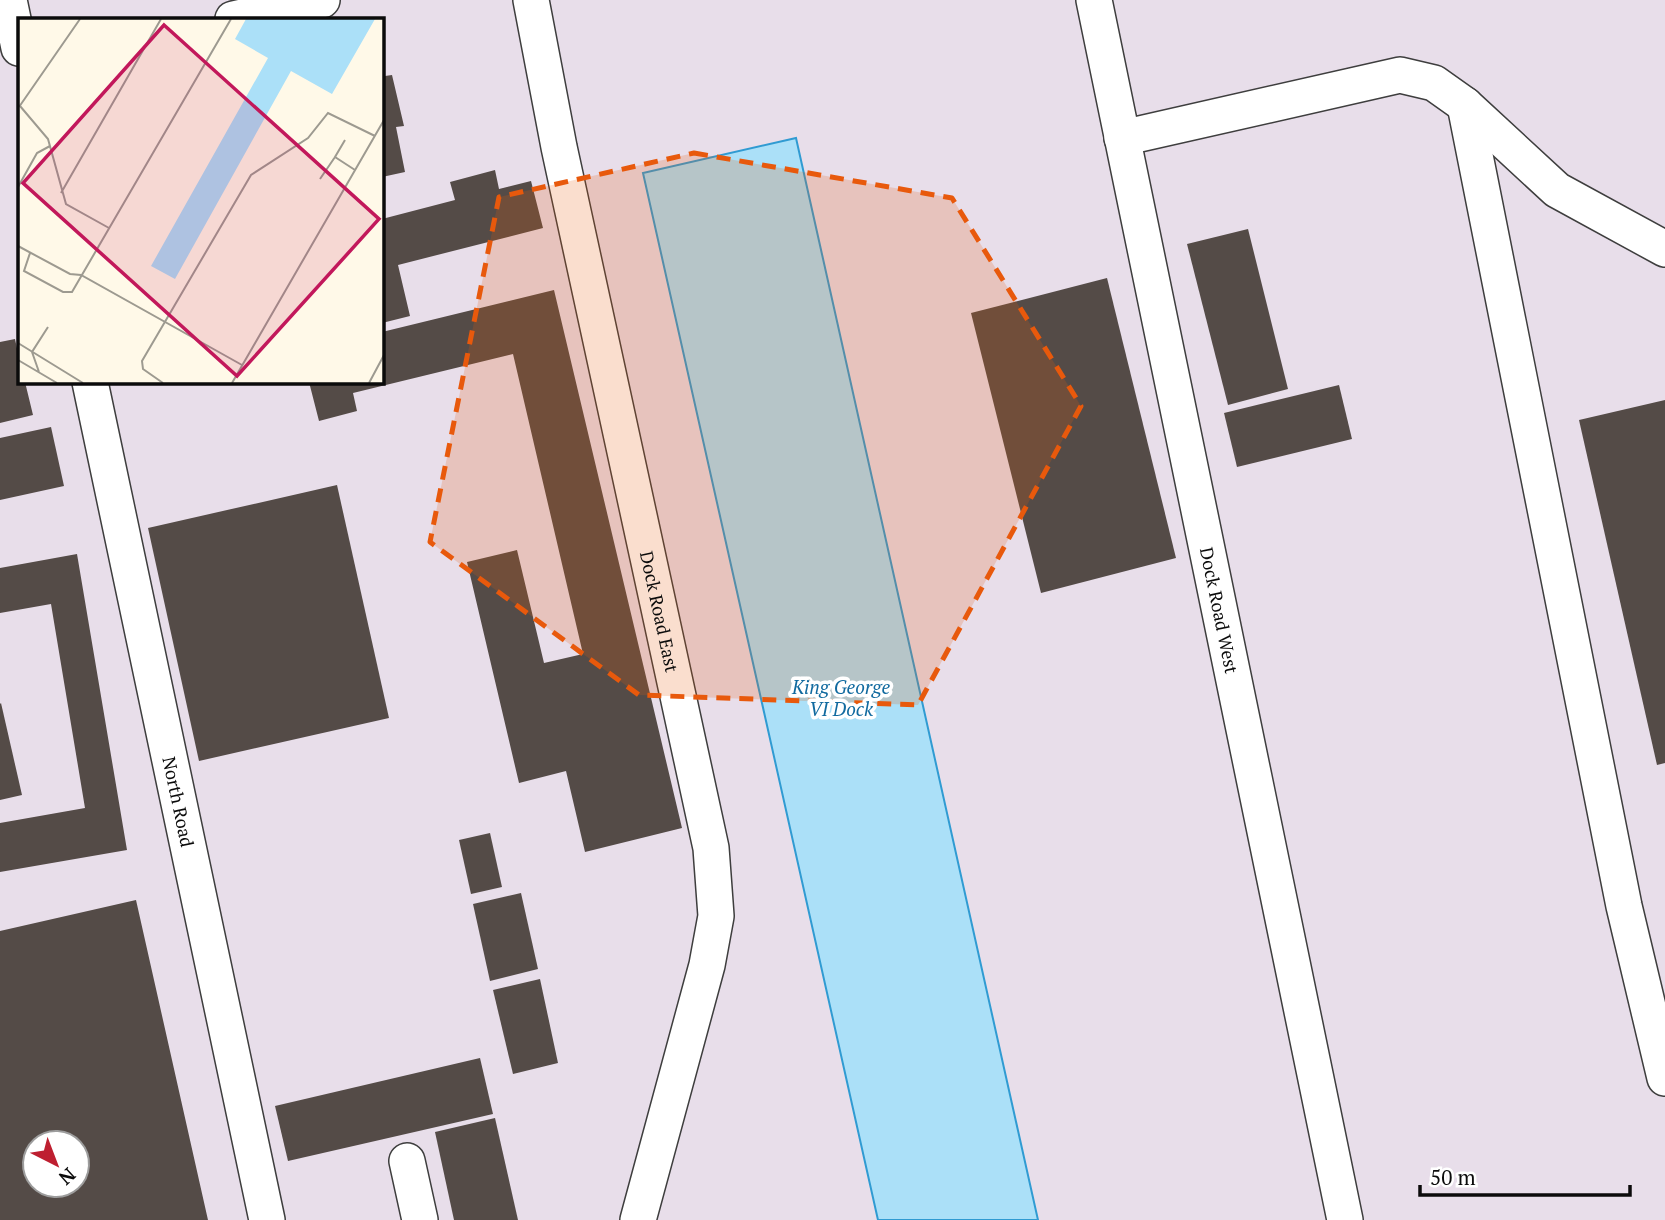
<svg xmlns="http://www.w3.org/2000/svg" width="1665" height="1220" font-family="'PT Serif',serif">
	<rect width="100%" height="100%" fill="#fff9e8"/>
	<!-- industrial -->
	<path fill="#e8deea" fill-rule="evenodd" d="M0,0h1665v1220h-1665zM19,19h363v363h-363zM35,1143h42v42h-42z"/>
	<!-- water -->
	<polygon fill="#abe0f8" stroke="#309bd2" stroke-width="2" points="796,138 1038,1220 878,1220 643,173"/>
	<!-- building -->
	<g fill="#544b47" fill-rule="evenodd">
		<polygon points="382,65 385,76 392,75 404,126 396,127 405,172 382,177"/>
		<polygon points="495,170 499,189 531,181 543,228 398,265 410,316 382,323 382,219 455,200 450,182"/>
		<polygon points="1248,229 1288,389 1228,405 1187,244"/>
		<polygon points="1107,278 1176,558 1041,593 971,313"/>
		<polygon points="554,290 682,828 585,852 566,771 519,783 467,562 517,550 544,663 583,654 513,354 353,393 357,411 319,421 309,382 382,382 382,332"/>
		<polygon points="15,339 19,358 19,382 25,382 33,415 0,423 0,342"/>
		<polygon points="1339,385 1352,439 1237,467 1224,413"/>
		<polygon points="1665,400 1665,763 1657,765 1579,420"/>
		<polygon points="51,427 64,486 0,500 0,438"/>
		<polygon points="337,485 389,718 199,761 148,528"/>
		<polygon points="77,554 127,850 0,872 0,823 85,808 51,604 0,613 0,568"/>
		<polygon points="1,703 22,795 0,800 0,704"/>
		<polygon points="490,833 502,887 471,894 459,840"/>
		<polygon points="521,893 538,969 490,981 473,904"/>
		<path d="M136,900l72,320h-208v-289zM35,1143h42v42h-42z"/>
		<polygon points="540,979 558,1063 513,1074 493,990"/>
		<polygon points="480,1058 493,1114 288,1161 275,1106"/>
		<polygon points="495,1118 518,1220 454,1220 435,1132"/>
	</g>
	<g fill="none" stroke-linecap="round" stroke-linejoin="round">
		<defs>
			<g id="minor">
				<polyline points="9,0 19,48"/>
				<path id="s1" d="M531,0l28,147 152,701 5,68 -9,49 -69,255"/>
				<path id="s2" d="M1094,0l251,1220"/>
				<polyline points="233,19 322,0"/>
				<polyline points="1465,105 1624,906 1665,1078"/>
				<polyline points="1122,138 1400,75 1434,83 1465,105 1557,190 1665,249"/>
				<path id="s3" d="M90,382l177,838"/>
				<polyline points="407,1161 420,1220"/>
			</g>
		</defs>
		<!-- minor casing -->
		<use href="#minor" stroke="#3e3e3e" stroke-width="38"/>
		<!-- minor -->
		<use href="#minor" stroke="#fff" stroke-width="35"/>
	</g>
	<!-- marked area -->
	<path fill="#e8590c" fill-opacity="0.2" stroke="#e8590c" stroke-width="5" stroke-dasharray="14 9" stroke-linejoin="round" d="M694,153l258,45 129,208 -163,299 -279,-10 -209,-153 69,-345z"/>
	<g text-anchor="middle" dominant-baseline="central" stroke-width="7" stroke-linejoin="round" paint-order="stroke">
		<!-- street labels -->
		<g font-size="18" fill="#0b0b0b" stroke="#fff">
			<text stroke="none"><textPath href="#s2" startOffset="623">Dock Road West</textPath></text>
			<text stroke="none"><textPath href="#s1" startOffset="625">Dock Road East</textPath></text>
			<text stroke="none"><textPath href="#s3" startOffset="429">North Road</textPath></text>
		</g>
		<!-- water labels -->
		<g font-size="19" font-style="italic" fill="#116a9f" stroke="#fff">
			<text x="841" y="686">King George<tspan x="841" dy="22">VI Dock</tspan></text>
		</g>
	</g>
	<!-- overview -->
	<g transform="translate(18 18)">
		<rect width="366" height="366" fill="#fff9e8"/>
		<path d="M228,1h129l-43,75 -41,-23 -116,208 -24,-13 117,-208 -33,-19z" fill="#abe0f8"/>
		<path fill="none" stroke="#9d9a90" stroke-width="2" d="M2,88l28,33 18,65 43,24M1,89l61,-88M327,122l-10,17 20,13M302,161l15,-22M0,169l19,-34 13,-7M43,175l100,-174M0,228l52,28 11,1 161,90M12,235l-6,18 39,21h9l159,-273M0,325l65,40M0,342l39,23M21,354l-7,-20 16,-25M145,365l-20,-14 -1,-8 109,-186 57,-37 20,-25 47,23M214,365l152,-263M351,365l15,-28"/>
		<path fill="#c2185b" fill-opacity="0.15" stroke="#c2185b" stroke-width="3.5" d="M146,7l215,194 -142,157 -214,-193z"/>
		<rect width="366" height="366" fill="none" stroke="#0b0b0b" stroke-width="3.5"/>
	</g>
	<!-- north arrow -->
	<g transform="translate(56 1164) rotate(138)"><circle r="33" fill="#ffffff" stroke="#9d9d9d" stroke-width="2"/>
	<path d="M0-5L12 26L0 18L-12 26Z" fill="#be1f30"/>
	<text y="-10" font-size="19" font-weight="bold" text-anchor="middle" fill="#0b0b0b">N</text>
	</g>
	<!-- scale -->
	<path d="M1420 1185v10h210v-10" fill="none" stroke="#0b0b0b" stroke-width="3.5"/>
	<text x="1430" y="1185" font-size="21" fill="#0b0b0b" stroke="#ffffff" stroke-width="5" paint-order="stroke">50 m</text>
</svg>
